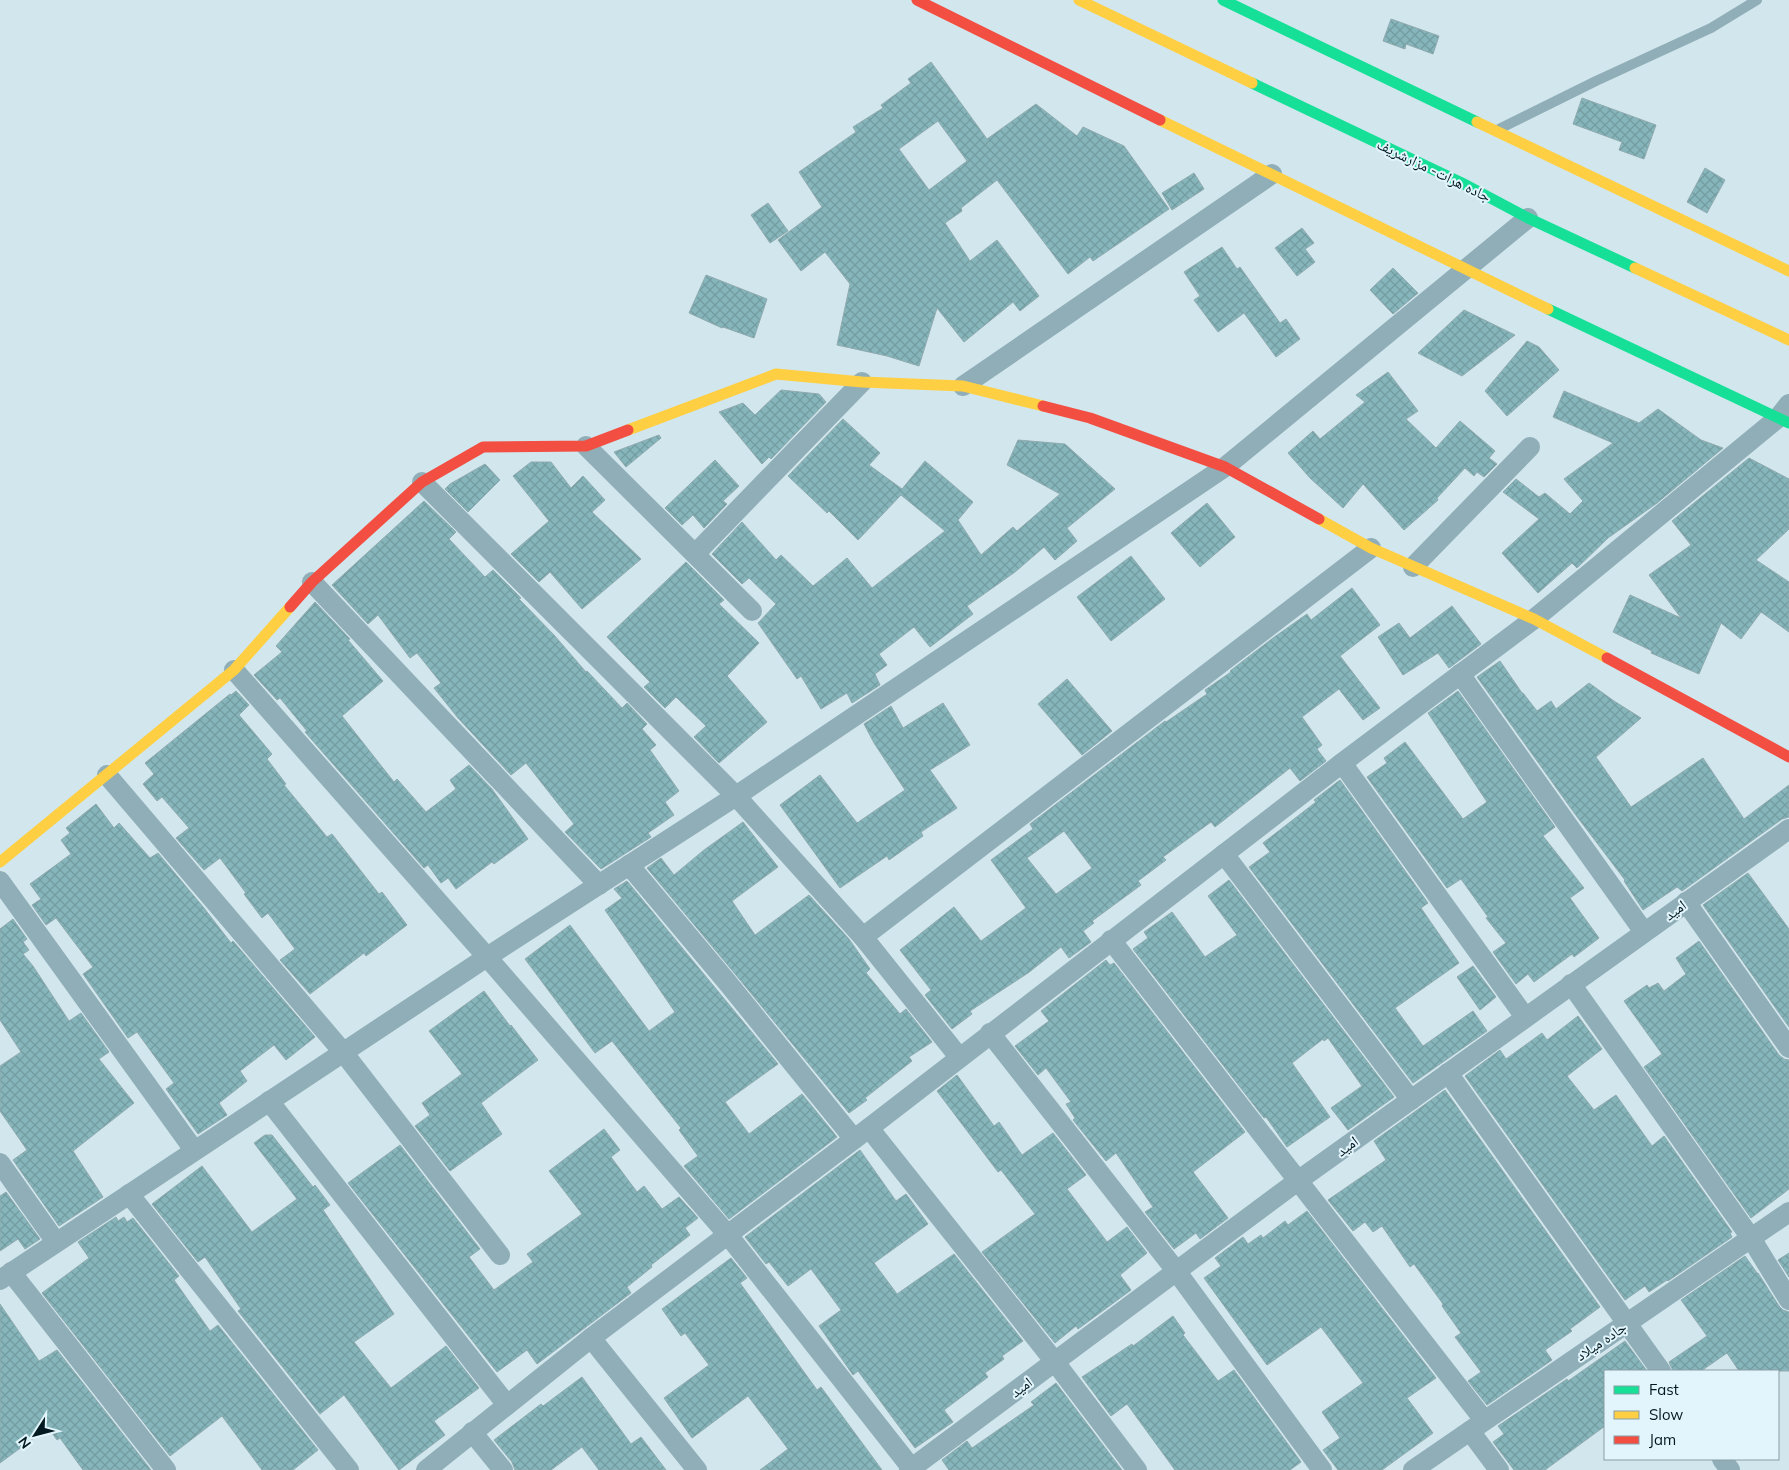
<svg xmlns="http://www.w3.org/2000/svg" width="1789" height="1470" font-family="Mulish,'Noto Naskh Arabic',sans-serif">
	<defs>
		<pattern id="building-cross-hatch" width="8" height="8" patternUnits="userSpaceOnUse" patternTransform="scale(1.25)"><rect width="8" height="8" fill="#86b6bb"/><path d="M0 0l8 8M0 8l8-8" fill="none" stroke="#729ca0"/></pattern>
	</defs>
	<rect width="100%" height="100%" fill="#d2e6ed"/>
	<!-- building -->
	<g fill="url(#building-cross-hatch)" stroke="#90abb0" fill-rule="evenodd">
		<polygon points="1391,19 1439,36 1433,54 1406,44 1405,49 1383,41"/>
		<path d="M931,62l56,77 49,-35 41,32 6,-9 41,19 45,63 -76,52 -3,-4 -22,17 -71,-94 -36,28 1,3 -17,12 25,38 27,-21 42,56 -19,15 -7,-9 -49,40 -27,-34 -18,58 -32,-10 -50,-11 13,-61 -25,-32 -24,19 -23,-31 44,-33 -23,-35 57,-40 -3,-5 30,-19 -2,-3 30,-22 -3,-4zM938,121l29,40 -38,29 -30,-41z"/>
		<polygon points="1582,98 1656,125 1644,159 1619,150 1622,142 1573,124"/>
		<polygon points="1705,168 1725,180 1707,213 1687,202"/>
		<polygon points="1194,173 1204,189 1172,210 1162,193"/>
		<polygon points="768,203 788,231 770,243 751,215"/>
		<polygon points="1302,228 1314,243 1305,249 1315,262 1297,276 1275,248"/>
		<polygon points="1222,247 1237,269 1240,267 1280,323 1286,319 1300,339 1276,357 1244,313 1218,332 1194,300 1200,296 1184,272"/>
		<polygon points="1393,268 1418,293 1393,314 1370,290"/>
		<polygon points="706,275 767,299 754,338 723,327 722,328 689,313"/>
		<polygon points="1464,310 1515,335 1462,376 1418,353"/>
		<polygon points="1527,341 1539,347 1559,370 1507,416 1485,391"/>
		<polygon points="1388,372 1418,411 1406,419 1436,448 1460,421 1495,451 1489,458 1497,464 1484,477 1477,472 1474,476 1465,468 1437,498 1438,500 1404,530 1363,484 1343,508 1310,478 1288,453 1313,431 1320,439 1365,402 1356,395"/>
		<polygon points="781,390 819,394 826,402 771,459 769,457 762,464 719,412 743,403 755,415"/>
		<polygon points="1564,391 1639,423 1658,409 1701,440 1723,448 1657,503 1608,538 1577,568 1572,563 1538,593 1502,553 1539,519 1503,492 1516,479 1539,497 1545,493 1570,514 1583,501 1564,479 1613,443 1553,417"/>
		<polygon points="843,419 880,453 869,465 902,489 925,461 973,502 958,520 981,555 1013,527 1017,531 1060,494 1007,465 1018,440 1065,444 1115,489 1067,528 1077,541 1055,560 1044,547 1015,572 967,606 973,614 930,647 914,627 879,654 887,665 875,674 880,685 852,703 847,693 821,709 801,676 797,679 758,623 776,604 749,578 742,584 712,554 742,522 776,560 781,555 813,586 847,558 872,588 945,531 901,495 858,540 829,511 827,513 788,476"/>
		<polygon points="659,435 661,438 626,467 614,452"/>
		<polygon points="1749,458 1789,479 1789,529 1756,560 1789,582 1789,632 1761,612 1741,639 1721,623 1699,674 1651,653 1652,651 1613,632 1630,595 1681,618 1649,575 1691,545 1672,521"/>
		<polygon points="715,460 739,486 723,501 727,504 704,528 693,515 682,525 665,508"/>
		<polygon points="531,462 551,462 571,488 583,476 605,500 592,512 641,559 582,609 550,572 539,582 511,554 549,521 513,476"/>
		<polygon points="485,464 500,480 468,512 445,489 450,484"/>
		<polygon points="424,501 456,532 449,539 485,577 493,570 521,598 519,599 554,635 586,672 587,671 622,708 627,703 647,724 642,729 656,745 650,750 679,791 665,802 674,815 648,833 651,837 601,869 565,832 574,824 526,763 511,775 458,718 434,688 441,683 417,653 410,658 378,615 368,624 332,585"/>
		<polygon points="1207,503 1235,537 1200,567 1171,533"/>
		<polygon points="1131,556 1165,599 1111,641 1077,597"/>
		<polygon points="686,562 724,600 719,604 759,643 727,676 767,722 719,763 694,737 706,726 676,697 665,708 644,687 650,682 607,637"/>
		<path d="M1352,588l28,37 -40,31 40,52 -17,12 -24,-31 -37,28 20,28 -5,4 9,12 -26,20 -10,-13 -75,59 -4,-5 -48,35 3,3 -28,21 3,4 -49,36 2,2 -11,8 8,11 -22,16 -8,-11 -33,26 -58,38 2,3 -20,15 -27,-34 6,-5 -31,-40 54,-43 27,34 45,-33 -35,-48 42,-31 -3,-5 135,-103 1,1 41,-28 -2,-4 26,-18 -1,-1 43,-33 34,-24 4,6zM1064,831l28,37 -36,26 -29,-36z"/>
		<polygon points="315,602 350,639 348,640 383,681 342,716 394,782 397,779 426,812 456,789 450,780 469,765 492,789 528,839 494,864 492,862 456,889 448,878 441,883 428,865 424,868 305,732 307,731 280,698 277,700 254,675 282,652 276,646"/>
		<polygon points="1452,606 1481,644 1449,668 1438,653 1403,675 1378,637 1399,623 1410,638"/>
		<polygon points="1500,661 1522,693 1523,693 1537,711 1551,701 1556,709 1589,683 1614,701 1641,718 1596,757 1631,807 1703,758 1744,819 1789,785 1789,817 1782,819 1682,891 1677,887 1643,910 1624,881 1625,880 1575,814 1477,677"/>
		<polygon points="1067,679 1112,731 1082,755 1038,704"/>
		<polygon points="236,691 249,705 239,715 272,754 267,759 286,784 284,785 327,837 332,834 379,894 382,892 407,925 366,956 364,953 310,994 280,960 295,949 268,913 262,918 244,894 246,893 220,858 204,870 176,838 189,828 162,797 157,801 143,784 154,774 145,763 230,694 231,695"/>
		<polygon points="1458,691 1555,827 1543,836 1584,888 1570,898 1599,938 1574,957 1572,954 1534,982 1528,974 1516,984 1493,952 1506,943 1486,918 1488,917 1461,879 1447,888 1367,777 1387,763 1384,758 1405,742 1463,819 1487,802 1428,713"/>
		<polygon points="943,703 970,745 930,770 957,808 921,832 923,836 889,860 887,856 840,888 780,805 820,775 857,823 905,790 874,743 864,724 891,706 903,728"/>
		<polygon points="1340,780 1428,903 1421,908 1459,963 1395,1008 1423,1046 1473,1011 1487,1031 1413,1083 1249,867 1270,852 1263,843 1316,802 1314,800"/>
		<polygon points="96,804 114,828 119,823 150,858 158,853 204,908 231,943 233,941 315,1037 286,1060 274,1045 240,1071 247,1081 219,1103 227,1115 198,1134 166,1089 174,1083 137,1032 128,1038 83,974 93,967 56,918 46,925 32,905 41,899 30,884 71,854 61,840 70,833 66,828"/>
		<polygon points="743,822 778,867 732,901 755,935 809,895 849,939 870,969 866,973 900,1014 906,1009 932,1042 909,1057 912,1061 865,1098 867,1100 849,1113 736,975 647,868 661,858 674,875 704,850"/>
		<polygon points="1748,873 1789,929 1789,1027 1703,905"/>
		<polygon points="1229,880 1394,1097 1348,1130 1331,1108 1362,1086 1328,1038 1324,1041 1323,1039 1292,1063 1330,1117 1287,1147 1266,1117 1264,1118 1133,949 1148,938 1144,932 1172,912 1205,957 1237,935 1208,896"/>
		<polygon points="627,881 778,1064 725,1102 749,1134 802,1094 837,1137 729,1219 684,1166 698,1156 679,1130 681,1128 612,1041 595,1053 525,959 570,925 649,1031 675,1012 605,910 622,898 614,889"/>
		<polygon points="13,919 27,939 23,942 29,950 23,954 33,966 69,1021 81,1013 109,1052 99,1059 134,1103 73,1151 103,1197 59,1226 13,1160 27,1150 0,1111 0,1066 21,1052 0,1020 0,929"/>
		<polygon points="1699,941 1779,1055 1784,1059 1789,1060 1789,1189 1751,1218 1644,1067 1662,1054 1624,1001 1647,985 1649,988 1658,983 1664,991 1686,974 1676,958"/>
		<polygon points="1106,960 1110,965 1114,963 1245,1132 1193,1172 1228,1218 1200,1239 1196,1233 1174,1249 1145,1212 1153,1207 1116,1153 1106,1161 1073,1120 1075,1118 1066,1104 1071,1102 1046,1068 1038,1075 1015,1046 1049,1021 1041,1011"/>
		<polygon points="1473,966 1496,997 1480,1010 1457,977"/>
		<polygon points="484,991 510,1026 511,1025 538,1060 481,1103 502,1134 450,1171 415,1126 430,1115 422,1103 462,1074 429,1031"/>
		<polygon points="1578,1016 1602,1049 1567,1076 1594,1110 1616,1095 1652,1146 1664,1136 1732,1232 1730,1233 1732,1237 1668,1281 1667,1280 1649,1292 1645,1286 1625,1300 1465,1076 1500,1050 1506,1059 1542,1033 1547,1040"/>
		<polygon points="957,1075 994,1126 999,1122 1022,1155 1053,1133 1086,1175 1067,1189 1107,1242 1127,1227 1147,1253 1120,1275 1131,1290 1078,1329 1076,1326 1055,1343 982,1252 1035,1214 1001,1170 998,1172 937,1091"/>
		<polygon points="1445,1090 1600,1307 1570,1329 1572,1331 1545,1350 1552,1360 1487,1405 1468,1381 1481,1372 1455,1337 1461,1333 1442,1306 1443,1304 1414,1264 1410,1267 1382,1226 1373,1232 1365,1222 1353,1231 1328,1200 1386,1160 1374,1141"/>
		<polygon points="604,1129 620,1150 611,1157 637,1192 644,1186 662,1209 679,1197 698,1218 685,1228 690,1235 651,1265 652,1267 627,1287 631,1293 537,1364 527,1350 497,1372 348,1183 400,1145 480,1249 469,1257 494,1290 533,1262 527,1254 582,1214 549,1171"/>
		<polygon points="265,1135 272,1135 313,1187 315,1185 330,1205 323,1210 394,1314 354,1342 391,1388 446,1346 479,1388 434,1421 445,1435 399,1470 344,1395 320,1414 238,1311 241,1309 205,1257 198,1262 152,1204 202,1166 252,1232 297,1199 254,1143"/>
		<polygon points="860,1150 896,1201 906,1194 928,1224 874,1263 897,1294 954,1254 1023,1341 1002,1356 1004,1359 985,1373 988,1377 944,1410 953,1422 915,1448 858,1371 853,1375 819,1326 841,1310 811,1269 788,1286 769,1262 766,1264 745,1237"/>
		<polygon points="6,1192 40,1239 25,1249 18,1239 0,1251 0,1196"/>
		<polygon points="1307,1211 1436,1378 1407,1398 1433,1433 1382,1470 1338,1470 1323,1450 1340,1438 1322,1412 1363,1383 1321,1327 1267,1365 1204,1278 1221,1266 1215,1258 1243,1237 1248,1244 1261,1235 1263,1238 1285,1221 1288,1225"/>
		<polygon points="116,1217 118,1221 124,1217 127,1222 133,1218 179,1276 174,1280 210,1331 218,1325 318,1450 293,1470 262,1470 222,1416 170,1456 42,1293 89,1258 78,1242"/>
		<polygon points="1789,1253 1789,1277 1778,1260"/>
		<polygon points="1745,1256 1757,1273 1758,1273 1779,1306 1783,1310 1789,1312 1789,1371 1739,1371 1727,1353 1701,1371 1673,1371 1669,1362 1707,1336 1681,1300"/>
		<polygon points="731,1258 747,1278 740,1283 817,1390 821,1387 882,1470 760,1470 788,1449 748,1396 692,1438 664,1398 709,1365 685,1333 681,1336 662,1309"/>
		<polygon points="0,1304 39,1361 57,1350 151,1470 83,1470 60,1438 57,1440 50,1430 44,1434 42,1432 0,1463"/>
		<polygon points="1173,1316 1185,1333 1183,1335 1218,1381 1234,1370 1301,1462 1290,1470 1175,1470 1127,1404 1111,1416 1082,1377 1132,1344 1133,1346"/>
		<polygon points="1625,1341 1647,1371 1605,1371 1605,1426 1545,1470 1514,1470 1493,1442 1504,1434 1498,1426 1567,1379 1568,1381"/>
		<polygon points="582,1377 631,1444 641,1437 666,1470 599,1470 582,1447 551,1470 515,1470 512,1462 494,1440 541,1404 543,1406"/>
		<polygon points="1056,1383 1122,1470 949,1470 942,1460 967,1441 972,1448 1034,1405 1031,1402"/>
	</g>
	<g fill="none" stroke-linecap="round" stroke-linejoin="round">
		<!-- lane -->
		<polyline stroke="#90aeb7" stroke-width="10" points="1499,129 1596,81 1711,28 1757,0"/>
		<!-- street -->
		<g stroke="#90aeb7" stroke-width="20">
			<polyline points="963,386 1272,174"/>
			<polyline points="586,446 752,611"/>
			<polyline points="422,482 736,796 863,937 959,1057"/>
			<polyline points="695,554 862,382"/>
			<polyline points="1413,567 1530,447"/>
			<polyline points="312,582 599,885"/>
			<polyline points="234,670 487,957 728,1235 913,1470"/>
			<polyline points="1460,674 1644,932"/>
			<polyline points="1342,763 1525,1017"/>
			<polyline points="107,775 343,1052 500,1255"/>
			<polyline points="1224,854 1411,1100"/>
			<polyline points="629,865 727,982 854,1139"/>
			<polyline points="0,881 194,1150"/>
			<polyline points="1686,902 1789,1048"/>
			<polyline points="863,937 1371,548"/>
			<polyline points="1111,940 1484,1420"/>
			<polyline points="1571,984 1751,1238 1789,1300"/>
			<polyline points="990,1033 1177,1272 1322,1470"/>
			<polyline points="1448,1073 1661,1371"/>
			<polyline points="269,1101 507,1405"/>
			<polyline points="869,1128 1055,1362 1137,1470"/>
			<polyline points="0,1163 56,1242"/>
			<polyline points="129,1194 349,1470"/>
			<polyline points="11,1272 166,1470"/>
			<polyline points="0,1280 487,957 736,796 1225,467 1528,218"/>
			<polyline points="591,1338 697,1470"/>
			<polyline points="1470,1431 1499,1470"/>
			<polyline points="472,1432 503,1470"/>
			<polyline points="1722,1459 1730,1470"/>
			<polyline points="426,1470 591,1338 869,1128 1342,763 1534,619 1778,418 1789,404"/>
			<polyline points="909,1470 1299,1180 1789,829"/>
			<polyline points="1413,1470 1789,1212"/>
		</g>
		<!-- fast -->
		<g stroke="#16e098" stroke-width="11">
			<polyline points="1223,0 1477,122"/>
			<polyline points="1252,83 1466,185 1528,218 1635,268"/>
			<polyline points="1548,309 1789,423"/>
		</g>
		<!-- slow -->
		<g stroke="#ffcf43" stroke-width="11">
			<polyline points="1079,0 1252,83"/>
			<polyline points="1160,120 1548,309"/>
			<polyline points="1477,122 1789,271"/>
			<polyline points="1635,268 1789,340"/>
			<polyline points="628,430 776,374 862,382 963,386 1043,406"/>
			<polyline points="1319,519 1371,548 1534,619 1607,658"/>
			<polyline points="0,862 234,670 290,607"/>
		</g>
		<!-- jam -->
		<g stroke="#f24e42" stroke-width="11">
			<polyline points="917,0 1160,120"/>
			<polyline points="1043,406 1090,418 1225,467 1319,519"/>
			<polyline points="290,607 312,582 422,482 483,447 586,446 628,430"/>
			<polyline points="1607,658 1789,757"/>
		</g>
	</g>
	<g text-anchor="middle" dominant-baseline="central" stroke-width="4" stroke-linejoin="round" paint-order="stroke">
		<!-- street labels -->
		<g font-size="15" fill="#031920" stroke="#e2f5fc">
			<text transform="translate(1434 170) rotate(26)">جاده هرات- مزارشریف</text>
			<text transform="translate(1675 910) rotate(-36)">امید</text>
			<text transform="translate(1347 1146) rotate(-36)">امید</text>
			<text transform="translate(1601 1341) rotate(-34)">جاده میلاد</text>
			<text transform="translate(1021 1387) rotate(-37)">امید</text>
		</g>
	</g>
	<!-- legend -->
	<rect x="1604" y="1370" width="175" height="90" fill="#e2f5fc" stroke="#899da4"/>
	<rect x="1614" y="1386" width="25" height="8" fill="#16e098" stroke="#899da4"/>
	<text x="1649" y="1395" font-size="15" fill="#031920">Fast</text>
	<rect x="1614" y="1411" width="25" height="8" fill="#ffcf43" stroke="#899da4"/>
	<text x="1649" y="1420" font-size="15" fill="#031920">Slow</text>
	<rect x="1614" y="1436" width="25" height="8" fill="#f24e42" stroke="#899da4"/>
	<text x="1649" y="1445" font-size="15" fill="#031920">Jam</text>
	<!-- north arrow -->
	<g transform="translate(35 1435) rotate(234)" stroke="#e2f5fc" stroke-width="4" paint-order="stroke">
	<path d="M0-4L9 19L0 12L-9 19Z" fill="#031920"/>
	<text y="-8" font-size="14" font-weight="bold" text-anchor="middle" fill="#031920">N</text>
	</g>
</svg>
